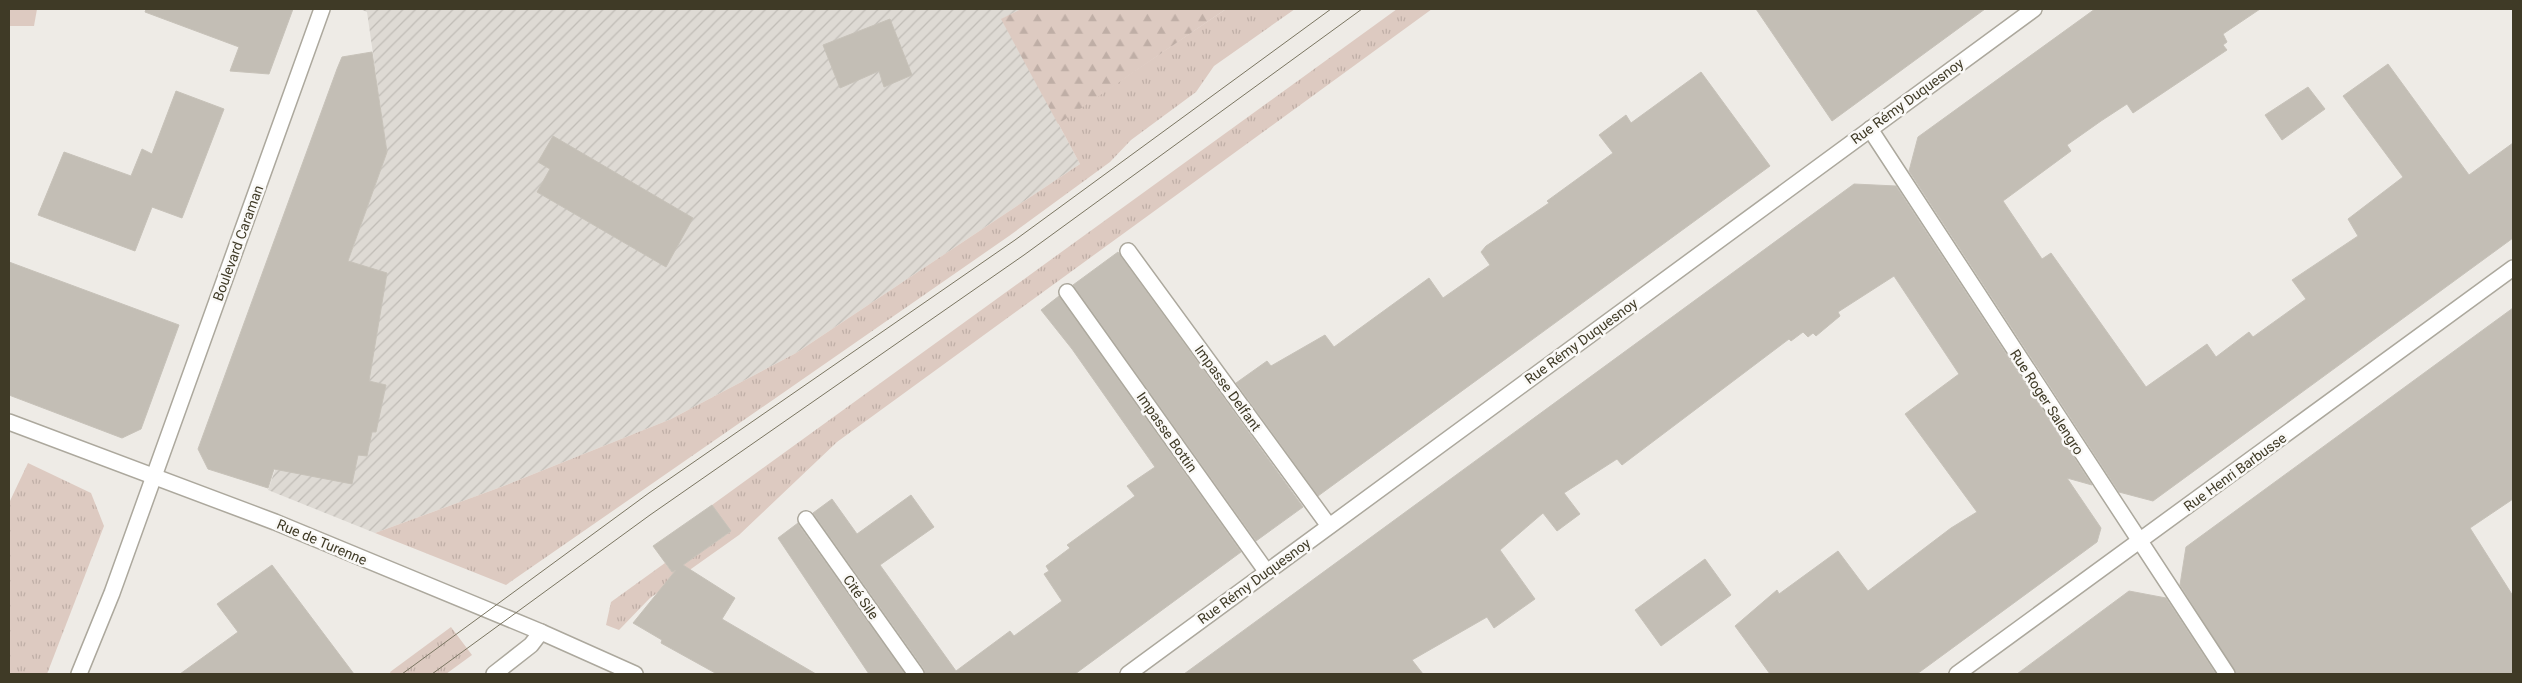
<svg xmlns="http://www.w3.org/2000/svg" width="2522" height="683" font-family="Roboto,sans-serif">
	<defs>
		<pattern id="industrial-furrows" width="10" height="10" patternUnits="userSpaceOnUse" patternTransform="scale(1.25)"><rect width="10" height="10" fill="#dedad4"/><path d="M-1 1l2-2M0 10L10 0M9 11l2-2" fill="none" stroke="#c0bcb6"/></pattern>
		<pattern id="grass-tufts" width="24" height="20" patternUnits="userSpaceOnUse" patternTransform="scale(1.25)"><rect width="24" height="20" fill="#ddcac1"/><path d="M3 7l-1-3M5 7V3M7 7l1-3M15 17l-1-3M17 17v-4M19 17l1-3" fill="none" stroke="#bfaea6"/></pattern>
		<pattern id="forest-firs" width="22" height="20" patternUnits="userSpaceOnUse" patternTransform="scale(1.25)"><rect width="22" height="20" fill="#ddcac1"/><path d="M5 1l3.5 6h-7zM16 11l3.5 6h-7z" fill="#bfaea6"/></pattern>
	</defs>
	<rect width="100%" height="100%" fill="#eeebe6"/>
	<!-- industrial -->
	<polygon fill="url(#industrial-furrows)" points="360,9 1021,9 1002,19 1080,164 796,353 671,419 501,487 375,533 268,490 387,151 367,12"/>
	<!-- grass -->
	<g fill="url(#grass-tufts)">
		<polygon points="1226,9 1295,9 1214,66 1196,92 1131,140 1110,162 1009,236 506,585 375,533 501,487 671,419 796,353 1080,164 1058,123"/>
		<polygon points="1397,9 1432,9 837,442 739,535 650,598 619,630 606,625 611,602 665,563 672,572 730,532 712,505"/>
		<polygon points="28,463 91,493 104,526 47,674 9,674 9,503"/>
		<polygon points="451,627 472,655 446,674 391,674 390,672"/>
	</g>
	<!-- forest -->
	<polygon fill="url(#forest-firs)" points="1021,9 1226,9 1058,124 1001,19"/>
	<!-- park -->
	<polygon fill="#ddcac1" points="9,9 37,9 34,26 9,26"/>
	<!-- building -->
	<g fill="#c3beb5" stroke="#c7c2b9">
		<polygon points="146,9 293,9 269,74 230,71 239,47 145,12"/>
		<polygon points="1756,9 1985,9 1832,121"/>
		<polygon points="2095,9 2260,9 2223,34 2227,42 2223,45 2227,50 2133,113 2127,104 2101,121 2067,145 2071,151 2003,201 2042,259 2051,253 2146,387 2207,344 2216,357 2249,332 2253,337 2306,299 2292,280 2358,236 2348,219 2403,177 2343,96 2388,64 2469,175 2513,143 2513,238 2153,501 2119,492 1909,171 1918,137"/>
		<polygon points="890,19 912,75 884,87 879,71 840,88 823,45"/>
		<polygon points="372,52 387,152 348,261 387,273 369,381 386,385 376,432 372,432 367,456 358,455 352,484 274,469 268,488 208,469 198,449 337,69 342,57"/>
		<polygon points="1701,72 1770,166 1318,496 1236,383 1267,361 1271,366 1325,335 1334,347 1429,278 1443,298 1490,265 1481,252 1486,246 1549,203 1547,201 1613,153 1599,135 1626,115 1631,123"/>
		<polygon points="2308,87 2325,109 2282,140 2265,115"/>
		<polygon points="176,91 224,109 182,218 152,207 135,251 38,215 64,152 131,176 142,149 152,154"/>
		<polygon points="553,136 693,218 666,267 537,192 550,169 538,162"/>
		<polygon points="1854,184 1896,186 2092,485 2067,478 2101,528 2097,542 1917,674 1770,674 1735,626 1777,590 1779,594 1838,551 1868,591 1951,528 1977,512 1905,414 1959,374 1894,276 1838,312 1840,316 1816,336 1813,333 1808,337 1803,332 1791,341 1789,339 1622,465 1617,459 1564,493 1580,514 1557,531 1543,513 1500,550 1535,599 1494,628 1487,617 1412,660 1423,674 1184,674"/>
		<polygon points="1118,252 1303,507 1256,541 1073,285"/>
		<polygon points="9,262 179,325 141,429 122,438 9,395"/>
		<polygon points="1059,296 1241,552 1075,674 925,674 924,669 813,513 832,499 857,534 911,495 934,527 880,565 956,671 1010,631 1014,636 1062,601 1044,574 1049,571 1046,566 1070,548 1067,545 1135,496 1127,486 1155,467 1072,349 1041,310"/>
		<polygon points="2513,308 2513,499 2470,528 2513,596 2513,674 2236,674 2180,585 2186,547"/>
		<polygon points="712,505 731,531 683,565 735,598 722,619 816,674 717,674 661,643 662,640 633,623 676,570 672,572 653,546"/>
		<polygon points="798,523 798,524 905,674 869,674 778,538"/>
		<polygon points="1705,559 1731,595 1661,646 1635,610"/>
		<polygon points="272,565 354,674 180,674 238,632 217,604"/>
		<polygon points="2129,591 2166,598 2216,674 2017,674"/>
	</g>
	<g fill="none" stroke-linecap="round" stroke-linejoin="round">
		<defs>
			<g id="minor">
				<polyline points="1870,129 2227,674"/>
				<polyline points="1128,251 1329,526"/>
				<polyline points="1067,292 1266,571"/>
				<polyline points="9,422 275,522 541,632 635,674"/>
				<polyline points="806,519 916,674"/>
				<polyline points="79,674 112,593 322,9"/>
				<polyline points="494,674 531,645 541,632"/>
				<polyline points="1128,674 2034,9"/>
				<polyline points="1957,674 2513,268"/>
			</g>
		</defs>
		<!-- minor casing -->
		<use href="#minor" stroke="#aca89d" stroke-width="18"/>
		<!-- minor -->
		<use href="#minor" stroke="#fff" stroke-width="15"/>
		<!-- tram -->
		<g stroke="#7a7561" stroke-width="1">
			<polyline points="402,674 649,493 1015,240 1331,9"/>
			<polyline points="432,674 650,515 1024,255 1362,9"/>
		</g>
	</g>
	<g text-anchor="middle" dominant-baseline="central" stroke-width="5" stroke-linejoin="round" paint-order="stroke">
		<!-- street labels -->
		<g font-size="14" fill="#3f3a26" stroke="#faf9f7">
			<text transform="translate(1907 101) rotate(-36)">Rue Rémy Duquesnoy</text>
			<text transform="translate(238 243) rotate(-70)">Boulevard Caraman</text>
			<text transform="translate(1581 341) rotate(-36)">Rue Rémy Duquesnoy</text>
			<text transform="translate(1228 388) rotate(54)">Impasse Delfant</text>
			<text transform="translate(2047 402) rotate(57)">Rue Roger Salengro</text>
			<text transform="translate(1167 432) rotate(55)">Impasse Bottin</text>
			<text transform="translate(2235 472) rotate(-36)">Rue Henri Barbusse</text>
			<text transform="translate(322 542) rotate(23)">Rue de Turenne</text>
			<text transform="translate(1254 581) rotate(-36)">Rue Rémy Duquesnoy</text>
			<text transform="translate(861 597) rotate(55)">Cité Sile</text>
		</g>
	</g>
	<!-- border -->
	<rect width="2522" height="683" fill="none" stroke="#3f3a26" stroke-width="20"/>
</svg>
